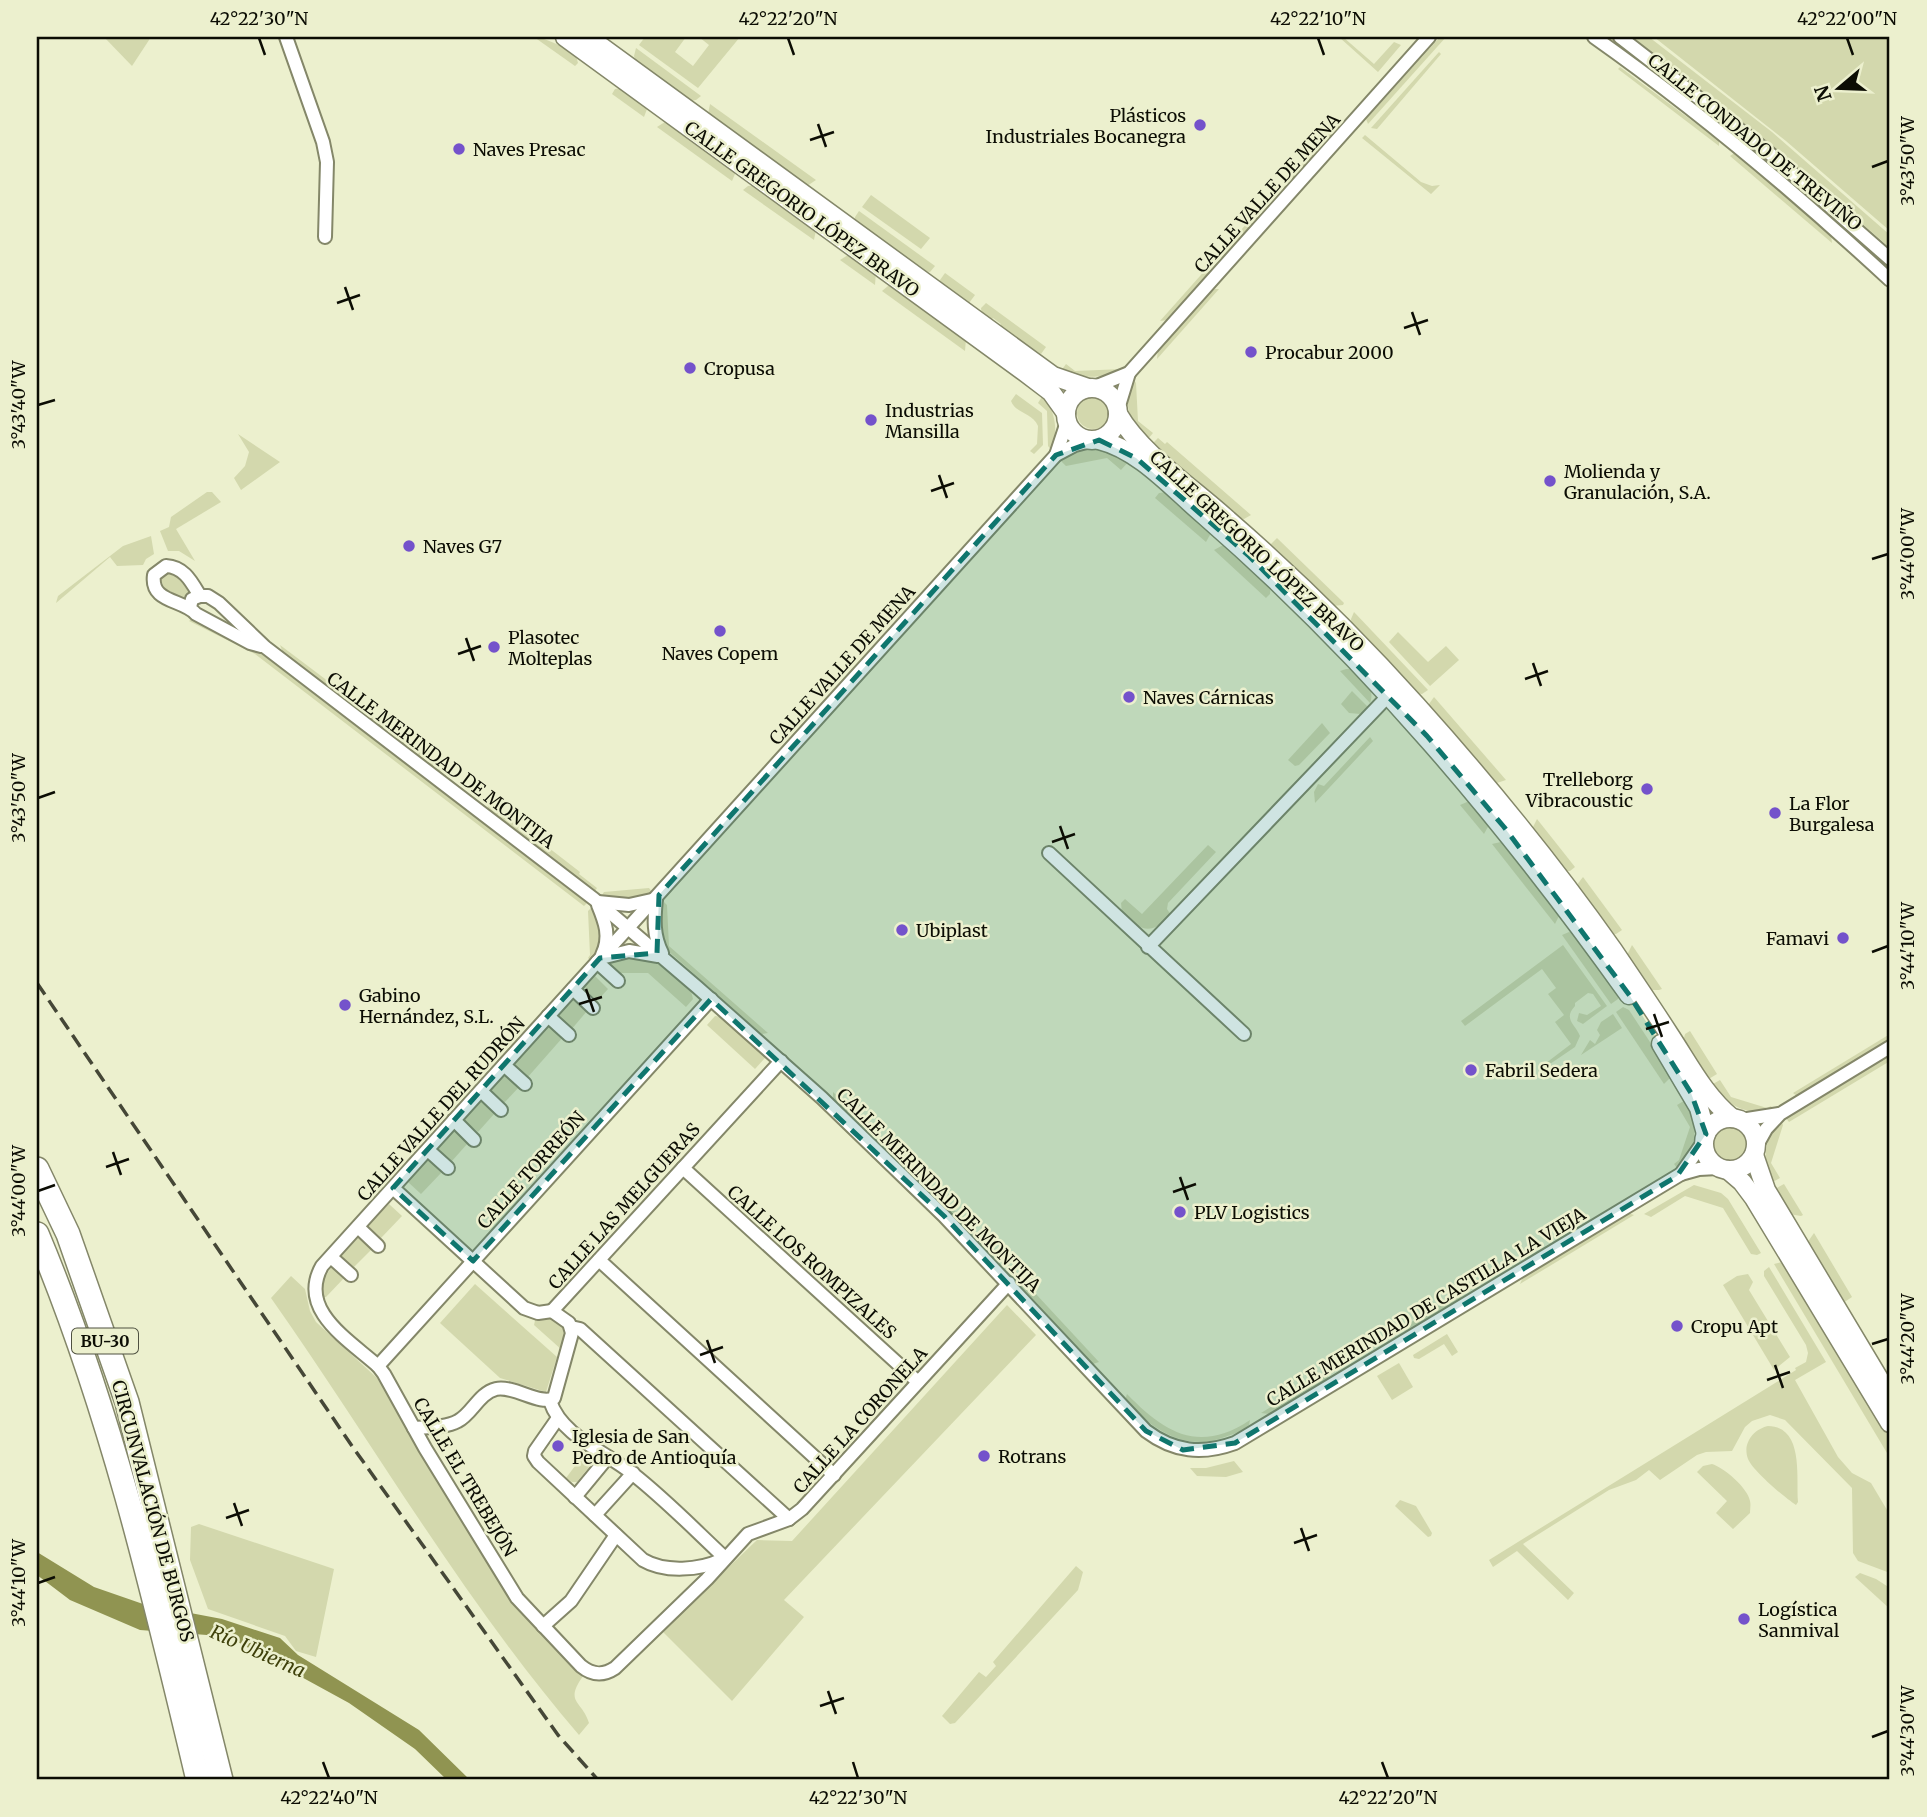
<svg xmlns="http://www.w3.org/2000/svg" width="1927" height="1817" font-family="Merriweather,serif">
	<rect width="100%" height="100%" fill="#ecf0ce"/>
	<!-- green -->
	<g fill="#d3d8ad">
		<polygon points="104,37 151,37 132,66"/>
		<path d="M534,37c11,0 29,11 41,15l3,11 -3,3z"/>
		<polygon points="645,37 686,37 675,52 693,66 709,45 699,37 740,37 698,88 639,45"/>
		<polygon points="1339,37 1343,37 1374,64 1394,42 1401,45 1378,72"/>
		<polygon points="1440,37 1446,37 1368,124 1366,119"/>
		<path d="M1605,37h5c93,69 182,142 269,219l11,10v5l-146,-128z"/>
		<polygon points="1632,37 1649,37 1772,132 1890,235 1890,248 1771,144"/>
		<polygon points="1654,37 1890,37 1890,231 1786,141"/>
		<polygon points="636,48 701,96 696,100 690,101 636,62 634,56"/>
		<polygon points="1439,52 1441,54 1377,129 1371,128"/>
		<polygon points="1620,67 1714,137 1719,141 1719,146 1618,69"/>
		<polygon points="622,88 646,104 647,109 644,117 612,94 615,89"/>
		<polygon points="710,104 816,180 807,186 708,114"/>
		<polygon points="668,120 733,168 735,174 732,181 657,127"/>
		<polygon points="1337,124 1338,131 1295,178 1288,178"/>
		<polygon points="1365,135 1421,182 1432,186 1440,185 1431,194 1362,138"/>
		<polygon points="1733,154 1737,154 1831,235 1832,243 1730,156"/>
		<polygon points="758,185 816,230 814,240 743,190 748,186"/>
		<polygon points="1275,192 1275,200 1223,258 1216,258"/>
		<polygon points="871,195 930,238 921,249 862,207"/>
		<polygon points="859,211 935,266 930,272 922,271 855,222 855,217"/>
		<polygon points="848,255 853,255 876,272 875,285 840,260"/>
		<polygon points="1208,267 1209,272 1206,277 1168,320 1160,321"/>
		<polygon points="945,273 975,295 969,303 941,285 940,280"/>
		<polygon points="888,286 892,286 966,339 965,351 882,291"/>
		<polygon points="1215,289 1219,289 1157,359 1158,349 1211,290"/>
		<polygon points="986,303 1046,347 1041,354 999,327 1001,324 993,318 990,321 982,315 981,308"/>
		<path d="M1066,364l9,7 48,-2c-23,10 -38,10 -62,2z"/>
		<path d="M1134,380l2,3 2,38 15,12 -6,7c-17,-22 -26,-33 -13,-60z"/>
		<path d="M1016,394l26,19 1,32 -9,9 -4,-3 7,-7 1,-18c-6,-14 -22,-12 -27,-25z"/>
		<path d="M1043,395c13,19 15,33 9,56l-4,-5 -1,-35 -9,-8z"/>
		<circle cx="1093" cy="413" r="16"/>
		<polygon points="238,434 280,462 241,490 234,478 245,466 249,452"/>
		<polygon points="1158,438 1165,444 1167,442 1251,515 1244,519 1239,518 1152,444"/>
		<polygon points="1097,447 1129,461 1121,470 1107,458 1066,466 1060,460 1084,448"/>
		<polygon points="207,492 212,492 221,502 176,529 195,561 179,551 168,551 160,531 169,527 171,517"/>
		<polygon points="1166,492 1211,533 1206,542 1155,498 1159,493"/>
		<polygon points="151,536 154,554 146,559 143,565 117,566 110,557 56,603 58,596 123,546"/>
		<polygon points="1277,538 1344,603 1343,605 1332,606 1271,548 1270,545"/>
		<polygon points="1225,544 1271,586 1270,594 1266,598 1214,550"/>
		<polygon points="168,573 179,578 190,594 182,598 164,588 161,579"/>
		<polygon points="1354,612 1428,690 1422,694 1414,693 1352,628 1351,619"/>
		<polygon points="193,618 259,652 587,903 584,906 255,654 189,621"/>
		<polygon points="1398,632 1428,662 1446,646 1459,660 1430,686 1389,642"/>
		<polygon points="280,645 349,697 344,699 339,696 283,653"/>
		<path d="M1346,669h8c9,11 22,20 16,34l-30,-32z"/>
		<polygon points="1352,691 1368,707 1360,714 1349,713 1341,704"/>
		<polygon points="1434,697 1506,780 1494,784 1430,709 1429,704"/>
		<polygon points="367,711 451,774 444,776 439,772 369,719"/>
		<polygon points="1322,723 1330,733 1299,765 1295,766 1288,760"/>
		<polygon points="1370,737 1373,741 1315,803 1314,792 1318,784 1324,786"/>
		<polygon points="487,800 580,872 579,874 597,888 595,891 488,809"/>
		<polygon points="1467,802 1472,802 1489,825 1484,834 1460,805"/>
		<polygon points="1537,819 1575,867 1570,871 1564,871 1532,829"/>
		<polygon points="1505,841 1560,914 1555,924 1492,844"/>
		<path d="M1208,845l8,7 -48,51 -1,6 4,6c-21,21 -29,16 -49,-2l-1,-10 4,-4 17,15z"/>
		<polygon points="1583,877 1622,930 1616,934 1610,934 1576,886"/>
		<path d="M649,888l3,4c-15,10 -34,11 -50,3l2,-3z"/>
		<path d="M664,902l3,3 2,41 99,87 -6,1 -96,-85c-7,-14 -8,-32 -2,-47z"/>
		<path d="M592,907c13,19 13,36 -1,54l-3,-3 2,-3 -2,-44z"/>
		<polygon points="1569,932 1577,934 1619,994 1618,999 1611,1004 1562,935"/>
		<path d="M1563,945l44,61 -24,18 -6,-3 2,-8 8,2 14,-9 -8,-12 -5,-1 -13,10v3c-12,13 0,18 5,30l-5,11 -25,17 -4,-1 25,-19 -16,-22 9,-7 -16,-21 8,-6 -14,-19 -77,57 -4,-5z"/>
		<polygon points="1632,945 1662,989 1659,990 1650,990 1626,957"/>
		<polygon points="631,956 658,964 691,991 693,999 686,1007 648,973 622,973 619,976 606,963"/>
		<polygon points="594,975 608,989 597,1001 583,987"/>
		<polygon points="573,999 587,1011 571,1030 556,1017"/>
		<polygon points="1623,1007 1629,1010 1669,1071 1671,1077 1664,1084 1616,1012"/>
		<polygon points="1613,1014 1622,1028 1581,1055 1590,1040 1595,1044 1600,1035 1597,1030 1601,1022"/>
		<polygon points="715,1016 722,1017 765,1056 765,1058 755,1069 707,1025"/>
		<polygon points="550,1023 564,1036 527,1078 512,1065"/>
		<polygon points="1690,1031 1717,1074 1707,1080 1683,1042 1685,1034"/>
		<polygon points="1890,1034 1890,1040 1797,1096 1793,1093"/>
		<polygon points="1890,1055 1890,1061 1789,1122 1786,1118"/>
		<polygon points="507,1073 521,1085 504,1103 490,1091"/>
		<path d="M1720,1080l11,17 36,11 4,-2 2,4c-30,5 -41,-3 -62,-25z"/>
		<polygon points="833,1092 879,1136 871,1136 833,1099"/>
		<path d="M1687,1099c10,27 13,50 -10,69l-3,-4 5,-4 11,-33 -13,-22z"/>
		<polygon points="482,1101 495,1113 478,1132 464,1120"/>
		<path d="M1781,1121l2,4 -12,38 9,15 -9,5c-8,-24 -9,-42 10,-62z"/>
		<circle cx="1730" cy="1144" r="17"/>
		<polygon points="455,1130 468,1143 452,1161 438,1149"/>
		<polygon points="428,1160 442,1172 421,1194 408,1182"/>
		<polygon points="922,1178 970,1226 969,1227 964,1227 919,1183"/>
		<polygon points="1784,1184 1803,1215 1801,1216 1789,1214 1775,1189"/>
		<polygon points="1694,1185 1721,1193 1728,1199 1761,1253 1757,1255 1751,1254 1723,1208 1685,1196 1651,1217 1644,1214"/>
		<polygon points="389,1204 402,1216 381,1238 368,1226"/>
		<polygon points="1628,1213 1634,1215 1520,1284 1524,1275"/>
		<polygon points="1814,1233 1852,1297 1843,1303 1807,1243"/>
		<polygon points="359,1237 372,1249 354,1267 341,1256"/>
		<polygon points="1782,1262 1784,1263 1890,1436 1890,1458 1774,1264"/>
		<polygon points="1008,1264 1099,1362 1093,1364 1007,1272"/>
		<polygon points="332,1266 345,1277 326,1297 321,1297 321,1284"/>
		<polygon points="1769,1267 1826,1362 1795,1380 1838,1457 1852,1473 1871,1483 1890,1515 1890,1573 1858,1561 1853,1553 1852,1488 1785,1420 1770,1415 1752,1421 1745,1427 1732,1451 1706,1452 1697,1455 1660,1480 1649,1470 1636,1480 1609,1490 1523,1544 1574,1593 1568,1600 1517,1551 1493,1567 1489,1560 1796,1370 1795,1368 1806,1362 1808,1353 1806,1345 1764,1276 1764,1271"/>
		<polygon points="1748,1274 1753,1282 1749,1290 1790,1357 1774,1370 1723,1285 1737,1276"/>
		<path d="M291,1276l14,13 5,22 6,11 61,56 55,95 82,131 69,72c-19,27 -1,24 6,47l-10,12c-116,-135 -206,-292 -308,-437z"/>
		<polygon points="475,1284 557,1357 546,1392 500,1378 440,1323"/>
		<polygon points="1462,1292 1461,1298 1405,1331 1401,1328"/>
		<polygon points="1007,1305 1036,1335 784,1600 804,1617 732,1701 662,1631 757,1540 792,1541"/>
		<path d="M536,1316c16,1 23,5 31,18l-5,16 -28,-25z"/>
		<polygon points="1447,1334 1458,1352 1452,1356 1444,1344 1419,1359 1414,1358 1413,1355"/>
		<polygon points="1399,1363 1413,1387 1392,1400 1377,1376"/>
		<polygon points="1326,1373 1329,1378 1269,1414 1261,1413"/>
		<path d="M1127,1394c38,39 72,60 123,26l-1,5c-7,6 -15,9 -24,12 -41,16 -74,-9 -100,-37z"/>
		<path d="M1768,1426c36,1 28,50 30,76l-2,3c-12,-8 -43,-34 -48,-46 -6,-16 6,-30 20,-33z"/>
		<polygon points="589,1453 593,1462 577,1482 572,1482 566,1478 584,1454 587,1456"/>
		<polygon points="1234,1461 1243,1472 1226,1477 1197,1476 1190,1468 1206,1468"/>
		<path d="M1712,1464c11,3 36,24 38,37 1,4 0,8 0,12l-17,16 -17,-16 11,-12 -30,-29 6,-6z"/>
		<polygon points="1400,1500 1416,1506 1432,1533 1431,1536 1428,1537 1395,1506"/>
		<polygon points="199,1524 334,1569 316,1657 296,1651 285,1636 208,1609 190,1560 191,1527"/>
		<polygon points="1076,1566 1083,1572 1078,1590 955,1723 950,1724 942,1716 979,1672 986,1677 996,1666 993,1662"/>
		<polygon points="1860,1573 1876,1579 1890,1588 1890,1609 1855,1577"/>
	</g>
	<!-- water -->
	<polygon fill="#909451" points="37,1552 94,1587 143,1604 222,1619 280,1638 298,1655 419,1730 470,1780 447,1780 415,1749 349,1703 236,1641 207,1635 140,1630 70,1600 37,1575"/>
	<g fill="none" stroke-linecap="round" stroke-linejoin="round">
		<defs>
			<g id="street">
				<polyline points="286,37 323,142 327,162 325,237"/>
				<path d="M1594,37c105,74 202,156 296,243"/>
				<polyline points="1620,37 1767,151 1890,259"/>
				<polyline points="1092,388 1129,373 1429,37"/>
				<polyline points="1118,409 1129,373"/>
				<polyline points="1056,455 1067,422"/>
				<path d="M200,596c-9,-15 -16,-29 -34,-30l-12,9c-4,28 29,24 42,39l54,29 11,3"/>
				<path d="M190,607l2,-8 8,-3h8l11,7 46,44 329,252 103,88 125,111 122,118 202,215c28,21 56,24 89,12l446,-269 18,-5 19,-1"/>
				<polyline points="1049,853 1244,1034"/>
				<path d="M656,899c-2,20 -3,36 6,54"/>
				<polyline points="598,902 629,905 656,899"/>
				<path d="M598,905c7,17 13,32 4,50"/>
				<polyline points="1148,947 1389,695"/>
				<polyline points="601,958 629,951 658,956"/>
				<polyline points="597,962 618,981"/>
				<polyline points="573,989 593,1008"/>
				<polyline points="548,1016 569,1035"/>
				<polyline points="504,1065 525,1084"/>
				<polyline points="481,1091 501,1110"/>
				<polyline points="454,1120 474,1140"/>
				<polyline points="1741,1120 1779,1114"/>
				<polyline points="1756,1147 1766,1129 1780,1114 1890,1047"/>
				<polyline points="428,1150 448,1168"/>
				<polyline points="683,1168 918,1382"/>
				<polyline points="1681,1174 1704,1141"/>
				<polyline points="393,1188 524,1308 538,1313 552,1311"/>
				<polyline points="358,1227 378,1246"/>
				<polyline points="331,1257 351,1275"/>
				<polyline points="599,1260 834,1475"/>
				<path d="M1009,1283l-207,226 -13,10 -41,15 -41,45 -92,89c-12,8 -23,7 -34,-2l-64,-68 -92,-150 -41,-74 -6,-8c-29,-26 -81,-56 -56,-100l734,-811 19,-10 19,-5"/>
				<polyline points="552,1311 781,1061"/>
				<polyline points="571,1327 580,1329 789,1519"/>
				<polyline points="378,1366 711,999"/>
				<path d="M550,1401c12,36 55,50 83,73 33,26 62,56 92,84"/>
				<path d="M558,1418l-23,33 -1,5 4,6 105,98c22,13 57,10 78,0"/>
				<path d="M414,1428c14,-1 31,0 44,-7 14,-7 21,-28 38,-32 18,-4 44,17 58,9l18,-65 -3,-10 -17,-12"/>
				<polyline points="575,1497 608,1457"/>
				<polyline points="595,1515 633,1473"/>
				<polyline points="543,1626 571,1601 616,1535"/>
			</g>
			<g id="secondary">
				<polyline points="565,37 1026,373 1051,392 1066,413"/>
				<polyline points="588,37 1053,376 1088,388"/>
				<circle cx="1092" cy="414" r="26"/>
				<path d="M1118,414c23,40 75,74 110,106 67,58 130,120 189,186 70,78 136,159 196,244 19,28 38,56 56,84 20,30 35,61 63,84"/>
				<path d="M1099,440c41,10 74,49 106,76 162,141 299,304 424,479"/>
				<polyline points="1661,1044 1699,1108 1706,1134"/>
				<circle cx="1730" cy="1144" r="26"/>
				<polyline points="1754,1155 1766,1190 1890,1397"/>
				<polyline points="1728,1170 1742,1182 1754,1198 1890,1423"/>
			</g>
			<g id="highway">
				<polyline points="37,1169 68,1234 127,1402 221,1780"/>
				<path d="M37,1234c74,176 117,361 161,546"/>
			</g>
		</defs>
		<!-- street casing -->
		<use href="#street" stroke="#848769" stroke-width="16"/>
		<!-- secondary casing -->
		<use href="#secondary" stroke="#848769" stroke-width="21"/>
		<!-- highway casing -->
		<use href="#highway" stroke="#848769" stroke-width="26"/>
		<!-- street -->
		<use href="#street" stroke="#fff" stroke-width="12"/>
		<!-- secondary -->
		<use href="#secondary" stroke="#fff" stroke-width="18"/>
		<!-- highway -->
		<use href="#highway" stroke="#fff" stroke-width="23"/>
		<!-- rail -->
		<polyline stroke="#454737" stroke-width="3.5" stroke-dasharray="14 7" stroke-linecap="butt" points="37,983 352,1446 558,1735 598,1780"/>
	</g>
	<!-- marked area -->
	<path fill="#0f766e" fill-opacity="0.2" stroke="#0f766e" stroke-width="5" stroke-dasharray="14 9" stroke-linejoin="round" d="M1099,440l37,18 112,97 179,181 77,91 126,169 61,97 15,41 -29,42 -442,267 -52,7 -37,-19 -202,-215 -233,-217 -238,262 -80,-73 207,-230 57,-5 2,-58 397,-440z"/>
	<!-- ticks -->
	<path fill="none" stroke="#0c0d04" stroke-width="2.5" d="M259,38l6,17M788,38l6,17M1318,38l6,17M1847,38l6,17M818,124l8,23M810,140l24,-8M1872,167l16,-6M345,287l8,23M337,303l23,-8M1412,312l8,23M1404,328l24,-8M38,405l17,-5M939,475l8,23M931,491l23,-8M1872,559l16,-5M466,638l8,23M458,654l23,-8M1533,663l8,23M1525,679l23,-8M38,798l17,-6M1060,826l8,23M1052,842l23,-8M1872,952l16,-6M586,989l8,23M579,1004l23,-7M1654,1014l8,23M1646,1029l23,-7M113,1152l8,23M106,1167l23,-8M1180,1177l8,23M38,1191l17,-6M1173,1192l23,-8M707,1340l8,23M1872,1344l16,-5M700,1355l23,-8M1775,1365l8,23M1767,1380l23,-8M234,1503l8,23M226,1518l23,-8M1301,1528l8,23M1294,1543l23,-8M38,1583l17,-6M828,1691l8,23M820,1706l24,-8M1872,1737l16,-6M323,1762l6,16M853,1762l5,16M1382,1762l6,16"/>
	<!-- markers -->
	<g fill="#7452cb" stroke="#ecf0ce" stroke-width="2.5">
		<circle cx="1200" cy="125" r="7"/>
		<circle cx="459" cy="149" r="7"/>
		<circle cx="1251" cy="352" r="7"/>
		<circle cx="690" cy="368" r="7"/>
		<circle cx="871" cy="420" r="7"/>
		<circle cx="1550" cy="481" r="7"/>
		<circle cx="409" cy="546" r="7"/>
		<circle cx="720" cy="631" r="7"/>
		<circle cx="494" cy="647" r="7"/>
		<circle cx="1129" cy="697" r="7"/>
		<circle cx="1647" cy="789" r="7"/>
		<circle cx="1775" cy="813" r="7"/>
		<circle cx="902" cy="930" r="7"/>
		<circle cx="1843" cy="938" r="7"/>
		<circle cx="345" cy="1005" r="7"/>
		<circle cx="1471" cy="1070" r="7"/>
		<circle cx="1180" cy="1212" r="7"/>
		<circle cx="1677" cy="1326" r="7"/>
		<circle cx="558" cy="1446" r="7"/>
		<circle cx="984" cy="1456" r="7"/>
		<circle cx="1744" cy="1619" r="7"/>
	</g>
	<g text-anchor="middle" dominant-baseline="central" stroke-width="5" stroke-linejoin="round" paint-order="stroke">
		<!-- shield labels -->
		<rect fill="#ecf0ce" stroke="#4f5141" stroke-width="2" x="72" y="1328.5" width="66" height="25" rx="5"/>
		<g font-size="16" font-weight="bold" fill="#0c0d04">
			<text x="105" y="1341">BU-30</text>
		</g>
		<!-- poi labels -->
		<g font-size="18" fill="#0c0d04" stroke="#ecf0ce" text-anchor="start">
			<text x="1186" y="115" text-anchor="end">Plásticos<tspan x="1186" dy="21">Industriales Bocanegra</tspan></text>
			<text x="473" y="149">Naves Presac</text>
			<text x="1265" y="352">Procabur 2000</text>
			<text x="704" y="368">Cropusa</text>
			<text x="885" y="410">Industrias<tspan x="885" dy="21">Mansilla</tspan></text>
			<text x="1564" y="471">Molienda y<tspan x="1564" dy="21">Granulación, S.A.</tspan></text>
			<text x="423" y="546">Naves G7</text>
			<text x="508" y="637">Plasotec<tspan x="508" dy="21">Molteplas</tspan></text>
			<text x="720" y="653" text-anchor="middle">Naves Copem</text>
			<text x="1143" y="697">Naves Cárnicas</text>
			<text x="1633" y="779" text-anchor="end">Trelleborg<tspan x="1633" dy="21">Vibracoustic</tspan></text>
			<text x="1789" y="803">La Flor<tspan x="1789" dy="21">Burgalesa</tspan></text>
			<text x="916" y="930">Ubiplast</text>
			<text x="1829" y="938" text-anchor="end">Famavi</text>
			<text x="359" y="995">Gabino<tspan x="359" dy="21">Hernández, S.L.</tspan></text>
			<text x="1485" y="1070">Fabril Sedera</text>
			<text x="1194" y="1212">PLV Logistics</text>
			<text x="1691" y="1326">Cropu Apt</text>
			<text x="572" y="1436">Iglesia de San<tspan x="572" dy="21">Pedro de Antioquía</tspan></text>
			<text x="998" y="1456">Rotrans</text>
			<text x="1758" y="1609">Logística<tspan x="1758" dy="21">Sanmival</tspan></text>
		</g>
		<!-- street labels -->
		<g font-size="18" fill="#0c0d04" stroke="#ecf0ce">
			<text transform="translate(1755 142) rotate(39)">CALLE CONDADO DE TREVIÑO</text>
			<text transform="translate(1267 193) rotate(-48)">CALLE VALLE DE MENA</text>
			<text transform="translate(802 209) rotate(36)">CALLE GREGORIO LÓPEZ BRAVO</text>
			<text transform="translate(1257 551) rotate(43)">CALLE GREGORIO LÓPEZ BRAVO</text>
			<text transform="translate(842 665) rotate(-48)">CALLE VALLE DE MENA</text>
			<text transform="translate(441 760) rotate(37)">CALLE MERINDAD DE MONTIJA</text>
			<text transform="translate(441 1109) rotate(-48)">CALLE VALLE DEL RUDRÓN</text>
			<text transform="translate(531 1170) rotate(-48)">CALLE TORREÓN</text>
			<text transform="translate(939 1190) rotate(45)">CALLE MERINDAD DE MONTIJA</text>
			<text transform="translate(624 1206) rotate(-48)">CALLE LAS MELGUERAS</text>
			<text transform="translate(812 1262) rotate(42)">CALLE LOS ROMPIZALES</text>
			<text transform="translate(1426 1307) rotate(-31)">CALLE MERINDAD DE CASTILLA LA VIEJA</text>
			<text transform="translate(860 1420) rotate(-48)">CALLE LA CORONELA</text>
			<text transform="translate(465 1477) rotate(59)">CALLE EL TREBEJÓN</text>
			<text transform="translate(153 1511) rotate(75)">CIRCUNVALACIÓN DE BURGOS</text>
		</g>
		<!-- water labels -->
		<g font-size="19" font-style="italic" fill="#3f410b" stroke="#ecf0ce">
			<text transform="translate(258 1651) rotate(24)">Río Ubierna</text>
		</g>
	</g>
	<!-- border -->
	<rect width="1927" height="1817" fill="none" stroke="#ecf0ce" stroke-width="77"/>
	<!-- north arrow -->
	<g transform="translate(1839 88) rotate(251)" stroke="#ecf0ce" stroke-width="5" paint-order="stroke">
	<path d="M0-5L12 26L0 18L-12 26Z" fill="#0c0d04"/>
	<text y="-10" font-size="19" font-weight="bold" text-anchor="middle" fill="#0c0d04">N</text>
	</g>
	<rect x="38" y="38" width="1850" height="1740" fill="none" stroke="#0c0d04" stroke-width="2.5"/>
	<g font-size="18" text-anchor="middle" fill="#0c0d04">
		<text x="259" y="25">42°22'30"N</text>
		<text x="788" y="25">42°22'20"N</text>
		<text x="1318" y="25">42°22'10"N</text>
		<text x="1847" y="25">42°22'00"N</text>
		<text transform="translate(1908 161) rotate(-90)" y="6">3°43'50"W</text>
		<text transform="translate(19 405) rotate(-90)" y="6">3°43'40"W</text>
		<text transform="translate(1908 554) rotate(-90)" y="6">3°44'00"W</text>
		<text transform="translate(19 798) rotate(-90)" y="6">3°43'50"W</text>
		<text transform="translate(1908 946) rotate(-90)" y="6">3°44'10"W</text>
		<text transform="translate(19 1191) rotate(-90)" y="6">3°44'00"W</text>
		<text transform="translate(1908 1339) rotate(-90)" y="6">3°44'20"W</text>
		<text transform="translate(19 1583) rotate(-90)" y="6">3°44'10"W</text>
		<text transform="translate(1908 1731) rotate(-90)" y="6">3°44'30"W</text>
		<text x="329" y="1804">42°22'40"N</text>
		<text x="858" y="1804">42°22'30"N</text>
		<text x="1388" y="1804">42°22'20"N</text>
	</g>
</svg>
